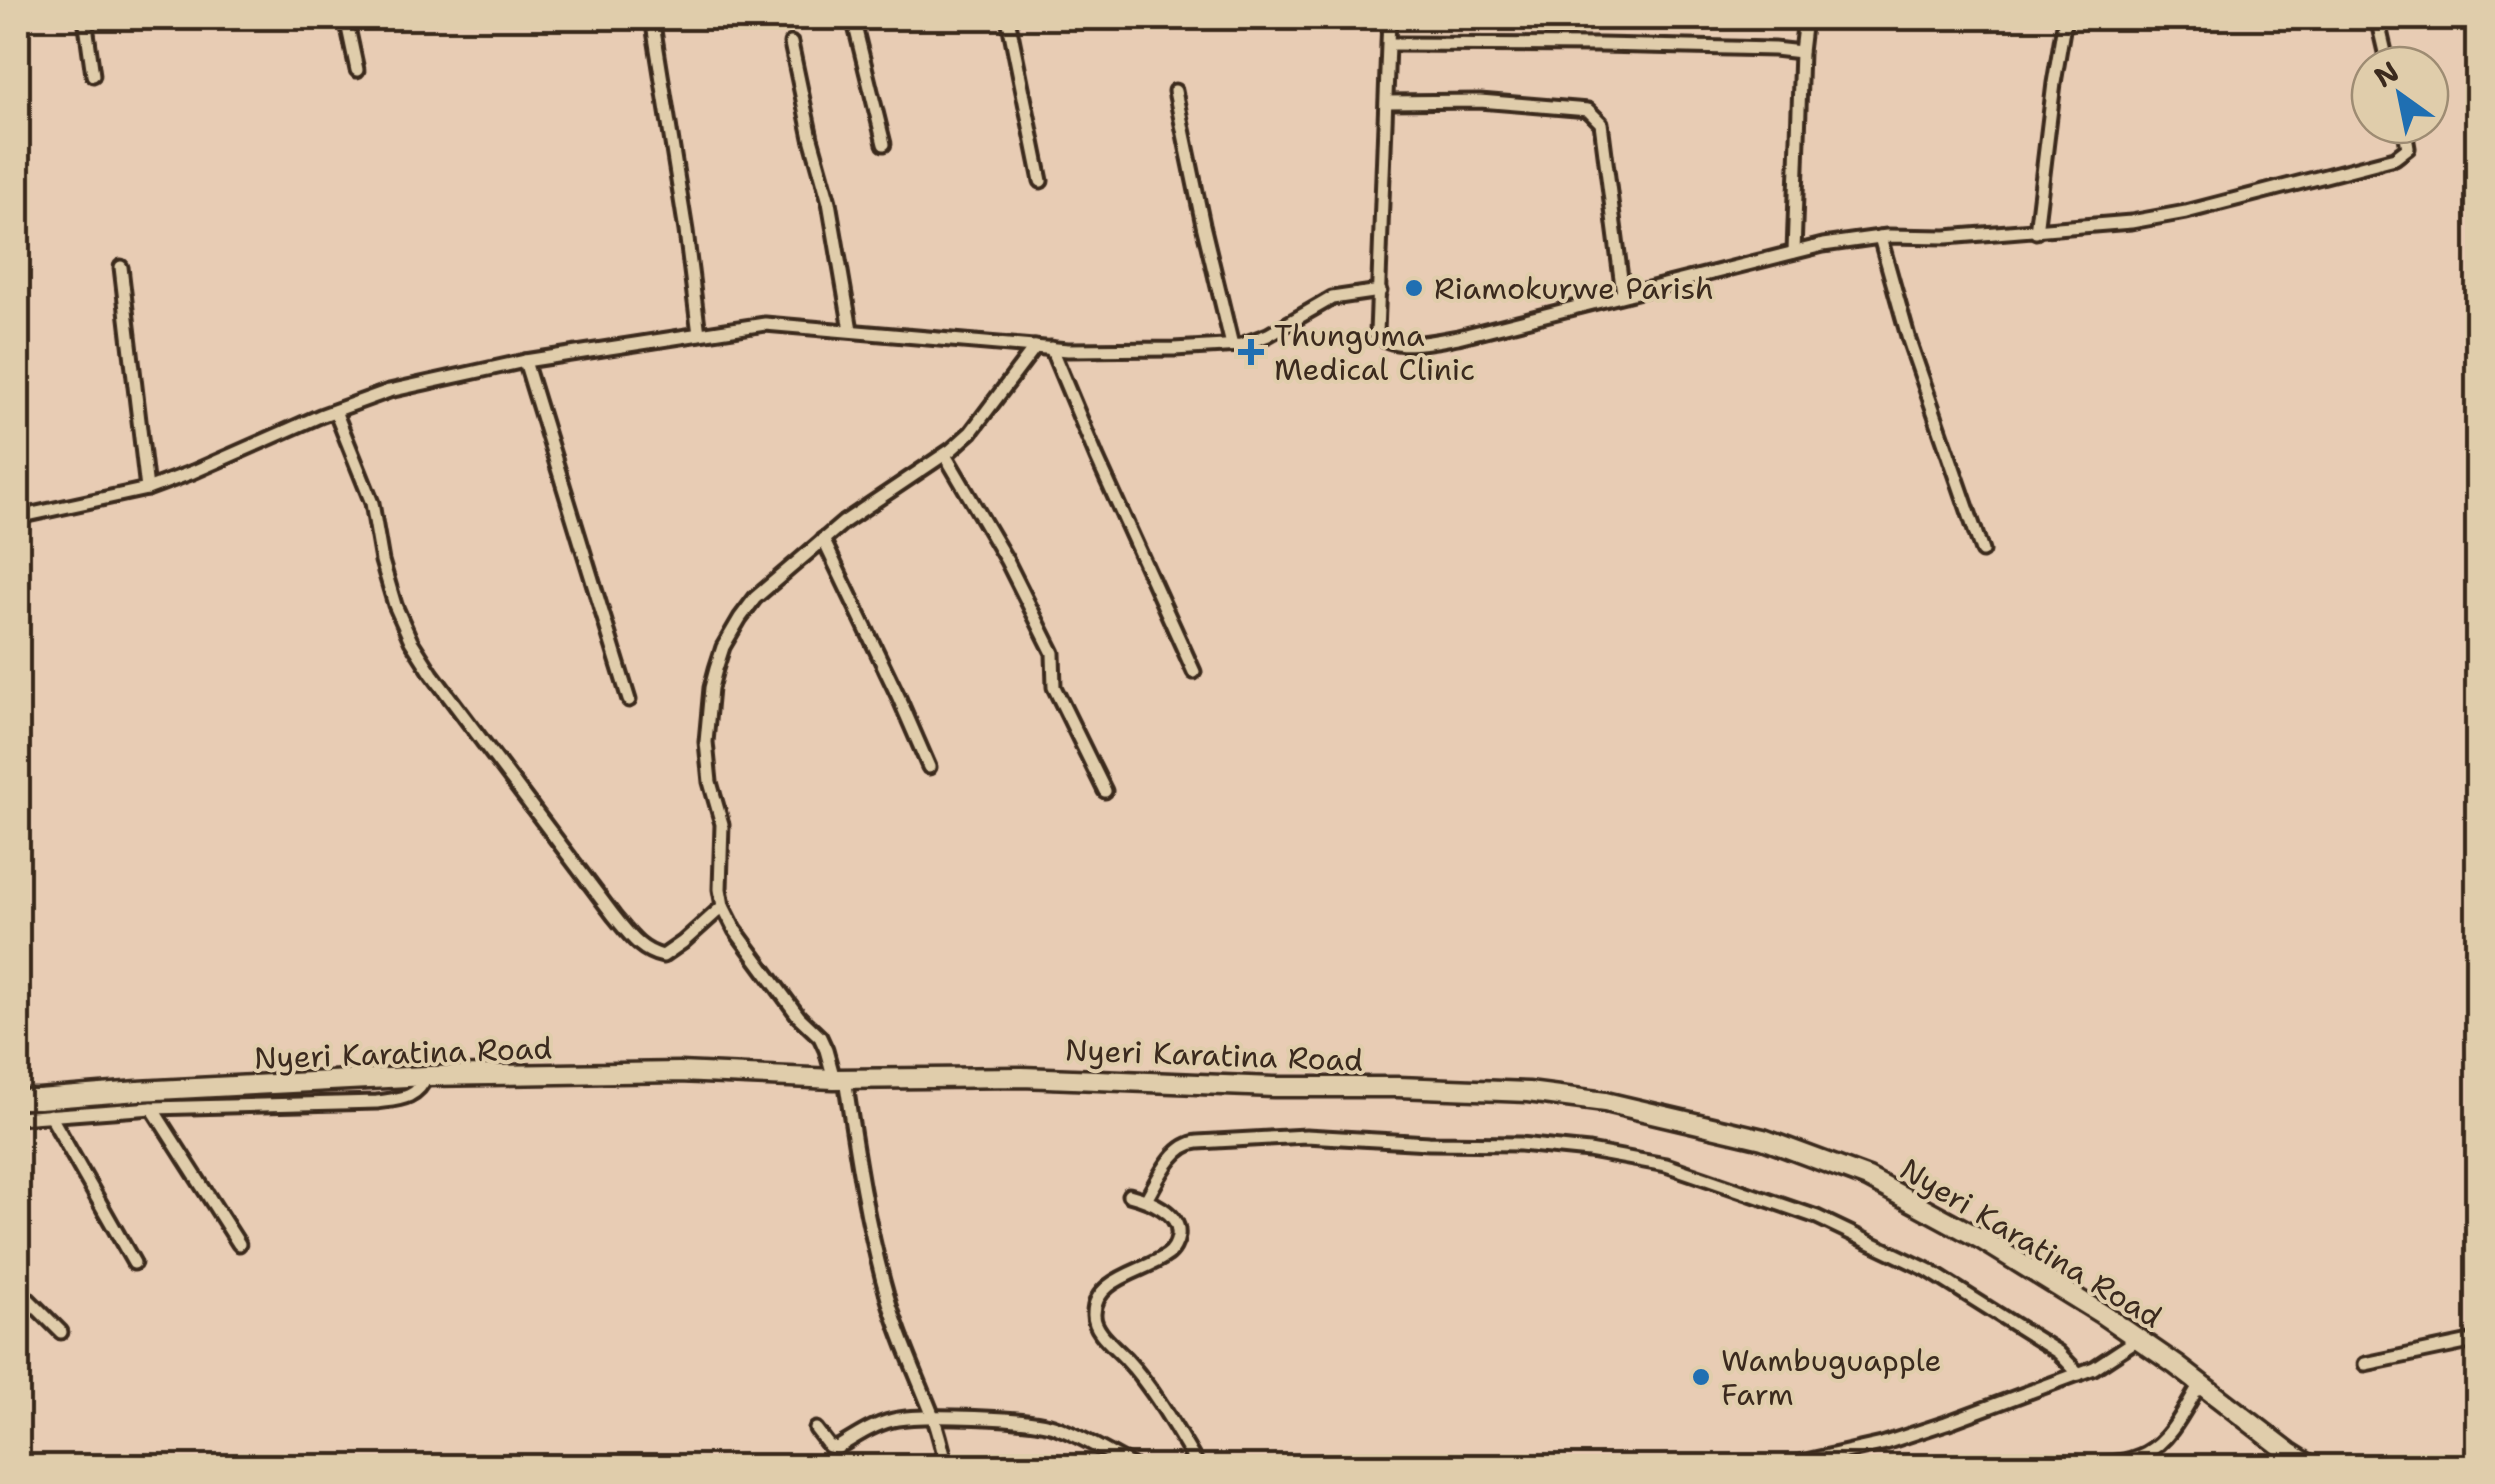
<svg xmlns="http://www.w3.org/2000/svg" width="2495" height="1484" font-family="'Shantell Sans',sans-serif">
	<rect width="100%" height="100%" fill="#e8ccb4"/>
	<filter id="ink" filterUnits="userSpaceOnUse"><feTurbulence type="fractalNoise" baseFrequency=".01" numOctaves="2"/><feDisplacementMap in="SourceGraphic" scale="20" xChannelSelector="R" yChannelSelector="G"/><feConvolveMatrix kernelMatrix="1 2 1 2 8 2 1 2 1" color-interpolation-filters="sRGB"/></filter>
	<g filter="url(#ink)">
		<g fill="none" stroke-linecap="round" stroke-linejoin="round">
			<defs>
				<g id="minor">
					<polyline points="85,18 93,75"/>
					<polyline points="346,18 357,70"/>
					<polyline points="652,18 686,231 699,334"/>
					<polyline points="853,18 884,144"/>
					<polyline points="1008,18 1041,181"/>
					<path d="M1389,18l-12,315c15,19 59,8 81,4l365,-92 64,-9 59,1 185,-15 55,-10 209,-54 13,-10 -4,-23"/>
					<polyline points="2377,18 2388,65"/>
					<polyline points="791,43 811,138 829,202 851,330"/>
					<polyline points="1389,44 1601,45 1774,49 1801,52"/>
					<polyline points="1175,91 1203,225 1232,345"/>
					<polyline points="1387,102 1480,101 1588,110 1601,123 1623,294"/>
					<polyline points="2036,232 2054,83 2065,18"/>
					<polyline points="1880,237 1909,340 1982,551"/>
					<polyline points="1794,252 1801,52 1805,18"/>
					<polyline points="121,267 147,489"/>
					<polyline points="1051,348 1097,458 1194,672"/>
					<polyline points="525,361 629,700"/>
					<path d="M335,411l37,92 10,58 13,44 16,36 21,33 182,242c15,18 26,35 49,40l20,-14 40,-36"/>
					<polyline points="945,455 1007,561 1053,653 1054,687 1105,791"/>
					<polyline points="18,517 147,489 193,472 320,416 389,391 525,361 765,324 1068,350 1174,349 1241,345 1268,335 1332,298 1380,291"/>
					<polyline points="823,539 899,698 929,767"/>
					<path d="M845,1078c11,74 22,148 43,221 12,40 29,77 44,115 7,17 10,35 15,52"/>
					<polyline points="834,1079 826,1050 820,1037 799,1017 735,930 723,906 720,889 722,824 710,782 706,742 711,688 716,669 723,647 740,618 755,598 844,522 951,450 971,432 1035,347"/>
					<polyline points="152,1108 239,1244"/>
					<polyline points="50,1115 134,1263"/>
					<path d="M18,1118l134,-10 225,-6c21,-3 41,-3 49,-26"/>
					<path d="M1129,1195c19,5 52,17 49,41 -1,7 -5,15 -11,19 -22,17 -74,23 -73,60 0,17 21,32 31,43 29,31 52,72 73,108"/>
					<path d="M1146,1200c12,-20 26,-56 52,-58l108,-6 123,7 91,1 69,7 77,14 151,52 111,53 130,82 21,22"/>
					<polyline points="18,1289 61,1332"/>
					<polyline points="2365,1364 2470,1342 2478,1336"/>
					<path d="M816,1429l13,17 8,2c18,-11 35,-23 56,-28 27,-6 137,-3 163,7 27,10 52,26 77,39"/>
					<polyline points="1783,1466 1882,1444 1946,1423 2094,1368 2138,1339"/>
					<path d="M2067,1466c24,-2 57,-1 79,-13 26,-14 39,-45 54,-69"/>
				</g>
				<polyline id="trunk" points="18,1099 39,1099 138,1091 426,1076 679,1072 834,1079 1022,1077 1274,1087 1398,1087 1528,1092 1605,1102 1763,1139 1868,1178 1981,1239 2102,1314 2176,1365 2289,1452 2311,1466"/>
			</defs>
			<!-- minor casing -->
			<use href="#minor" stroke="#3b2a1e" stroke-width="19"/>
			<!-- trunk casing -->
			<use href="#trunk" stroke="#3b2a1e" stroke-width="25"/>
			<!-- minor -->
			<use href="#minor" stroke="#e0cdab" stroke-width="11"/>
			<!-- trunk -->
			<use href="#trunk" stroke="#e0cdab" stroke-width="18"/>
		</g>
	</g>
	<!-- markers -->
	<g fill="#1f6fb2" stroke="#e0cdab" stroke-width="4">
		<circle cx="1414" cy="288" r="10"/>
		<path d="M1246 337h10v10h10v10h-10v10h-10v-10h-10v-10h10z"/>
		<circle cx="1701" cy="1377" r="10"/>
	</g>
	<g text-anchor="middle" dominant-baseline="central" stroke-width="8" stroke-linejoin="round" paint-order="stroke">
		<!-- poi labels -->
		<g font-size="30" fill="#3b2a1e" stroke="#e0cdab" text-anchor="start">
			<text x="1434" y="288">Riamokurwe Parish</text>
			<text x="1274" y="335">Thunguma<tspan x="1274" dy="34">Medical Clinic</tspan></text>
			<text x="1721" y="1360">Wambuguapple<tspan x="1721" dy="34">Farm</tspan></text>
		</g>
		<!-- street labels -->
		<g font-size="30" fill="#3b2a1e" stroke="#e0cdab">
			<text transform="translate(403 1053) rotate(-2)">Nyeri Karatina Road</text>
			<text transform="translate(1214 1055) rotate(2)">Nyeri Karatina Road</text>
			<text transform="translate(2031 1243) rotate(31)">Nyeri Karatina Road</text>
		</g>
	</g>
	<!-- margin -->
	<rect width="2495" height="1484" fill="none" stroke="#e0cdab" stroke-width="60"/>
	<rect x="30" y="30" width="2435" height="1424" fill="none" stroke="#3b2a1e" stroke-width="4" filter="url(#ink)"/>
	<!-- north arrow -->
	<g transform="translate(2400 95) rotate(327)"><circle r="48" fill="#e0cdab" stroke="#9e8c73" stroke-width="2.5"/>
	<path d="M0-8L18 38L0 25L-18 38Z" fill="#1f6fb2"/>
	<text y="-15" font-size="28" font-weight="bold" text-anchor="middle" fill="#3b2a1e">N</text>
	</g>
</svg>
